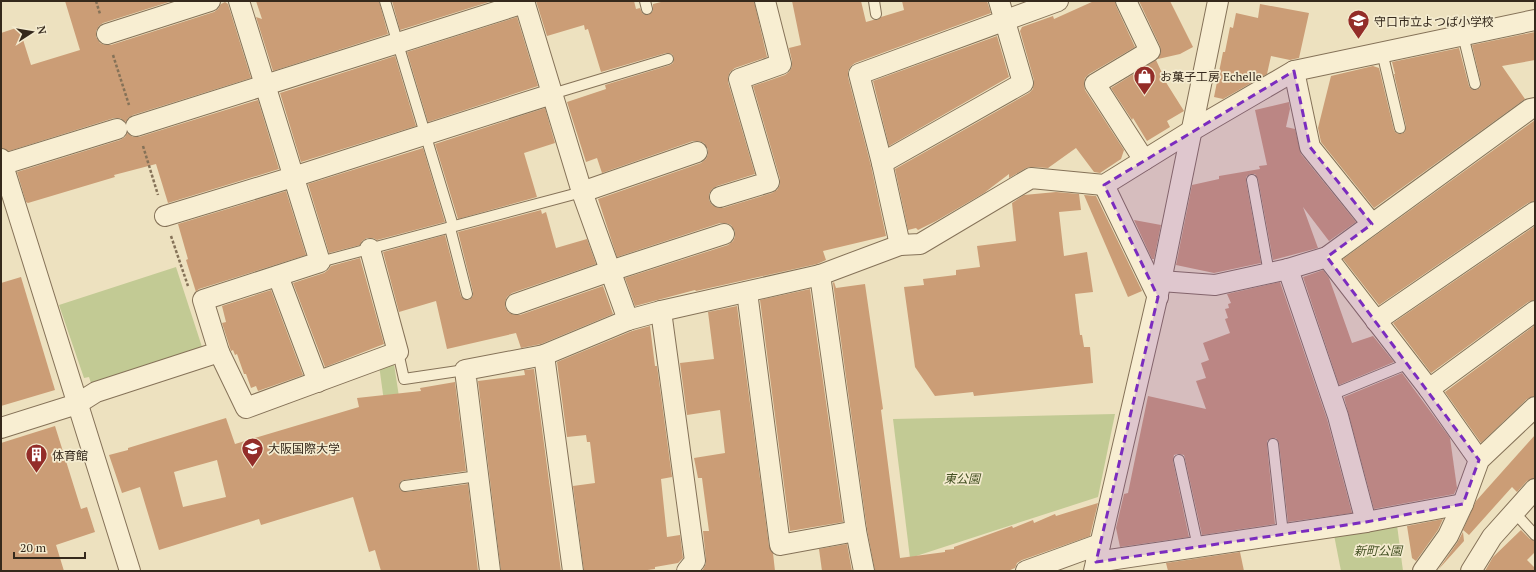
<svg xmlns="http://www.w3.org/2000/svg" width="1536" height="572" font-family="'PT Serif','Noto Sans JP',serif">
	<rect width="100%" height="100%" fill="#ede1bf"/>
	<!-- green -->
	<g fill="#c2ca94">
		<polygon points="176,267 203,350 92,386 89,377 84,378 59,305"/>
		<polygon points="387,363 394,364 405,436 389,438 379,365"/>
		<polygon points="1115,414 1098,497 910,558 893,419"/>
		<polygon points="1397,525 1403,571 1341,571 1334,535"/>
	</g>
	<!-- building -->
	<g fill="#cb9d76" fill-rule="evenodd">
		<polygon points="65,1 172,1 103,23 99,26 96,31 96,37 100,43 105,45 111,45 214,12 218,9 221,4 225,2 228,4 251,78 133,115 128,118 126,122 120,118 114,118 9,151 1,148 1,33 19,27 31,65 80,50"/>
		<polygon points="256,1 379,1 388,34 273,71 256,17 262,19"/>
		<polygon points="392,1 492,1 400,30"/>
		<polygon points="536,1 634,1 636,9 640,8 643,14 648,15 653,11 653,4 665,1 754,1 767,57 735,68 730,72 728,77 728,82 755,174 717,186 712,189 709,194 709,200 712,205 718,208 723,208 772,193 777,190 780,185 780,179 753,86 785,75 789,72 792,67 792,61 789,48 801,45 792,1 861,1 866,22 873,20 877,20 881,17 904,10 902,1 987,1 991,13 855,63 851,66 848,71 848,77 871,166 886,236 823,251 826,260 817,264 696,291 695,290 635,306 625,278 728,245 733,241 735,237 735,231 731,225 726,223 720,223 617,257 598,199 701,163 706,159 708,154 708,149 704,143 699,141 693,141 602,173 597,158 586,162 567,102 606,89 605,85 670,65 673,63 674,58 672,54 666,53 601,72 588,29 585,30 584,25 547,36"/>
		<polygon points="1094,1 1115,1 1116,6 1135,47 1089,74 1085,78 1084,84 1085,90 1124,150 1121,159 1100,173 1094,172 1076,148 1048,168 1032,167 1026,168 1009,178 1009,174 984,193 936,221 918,230 916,228 908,230 895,169 1029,93 1033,89 1034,80 1020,31 1022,27 1053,16 1054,19"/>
		<polygon points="1139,1 1170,1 1193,47 1180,54 1158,59 1161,52 1160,46"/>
		<polygon points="1260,4 1309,13 1299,58 1290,60 1271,56 1267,74 1223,99 1214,97 1223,52 1225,52 1230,27 1233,28 1236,13 1258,18"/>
		<polygon points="517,17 538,86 428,122 407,52"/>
		<polygon points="1535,32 1535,60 1502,66 1525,99 1374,208 1321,142 1318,128 1331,76 1373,66 1379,68 1394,130 1396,133 1401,134 1405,132 1406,126 1394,74 1395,74 1392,62 1459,48 1469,86 1471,89 1476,90 1480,88 1481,83 1472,45"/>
		<polygon points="997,36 1009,77 889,146 873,81"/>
		<polygon points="395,56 416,126 301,162 280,93"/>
		<polygon points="1156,60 1167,84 1184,111 1167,121 1170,127 1147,141 1133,118 1132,120 1111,88"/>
		<polygon points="258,100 279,169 168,203 156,164 114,175 115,177 28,203 26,202 17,172 120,140 125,137 127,133 133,137 139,137"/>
		<polygon points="1289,102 1290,109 1286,127 1295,129 1301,154 1356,222 1329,241 1303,207 1318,248 1273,260 1258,179 1255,174 1250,174 1246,177 1246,181 1261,263 1214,273 1176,265 1192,185 1219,179 1219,176 1260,169 1259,166 1267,165 1255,110"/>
		<polygon points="545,108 555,143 524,153 537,197 458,219 435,144"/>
		<polygon points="1535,120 1535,201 1528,203 1379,305 1343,259"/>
		<polygon points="423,148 445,222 377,240 373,238 367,238 362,241 360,245 329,253 308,184"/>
		<polygon points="286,191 306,255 199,289 196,292 186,260 188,259 178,224"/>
		<polygon points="1056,192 1079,194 1081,210 1059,212 1064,256 1087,252 1093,292 1075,294 1080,335 1082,335 1084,347 1090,347 1093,383 974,396 973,392 935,396 915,367 904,287 924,285 923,279 956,275 956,270 980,267 977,246 1016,241 1012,203 1024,195"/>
		<polygon points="1084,195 1096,196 1142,291 1128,297"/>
		<polygon points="541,210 542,214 546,212 556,248 587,239 596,264 512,293 507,297 505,302 505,307 508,312 514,315 520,315 603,286 613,314 541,344 521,348 516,333 447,349 436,301 399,312 383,252 445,235 461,296 465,300 469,300 473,296 473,292 458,232"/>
		<polygon points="1134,220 1161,225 1154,259 1152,259"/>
		<polygon points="1535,226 1535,300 1528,302 1431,373 1393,323"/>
		<polygon points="360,258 384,344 325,367 293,283 324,273 328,270 331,266"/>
		<polygon points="1323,270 1329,278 1352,343 1373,336 1394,362 1339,385 1303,277"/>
		<polygon points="21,277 55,390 1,406 1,283"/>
		<polygon points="834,282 836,288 865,284 883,409 881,410 900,558 945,552 945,550 954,549 954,547 1012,526 1013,528 1033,520 1034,523 1055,514 1056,516 1098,503 1090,536 1022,560 1017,563 1015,568 1008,571 875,571 867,529 833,283"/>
		<polygon points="1280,282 1327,419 1352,513 1288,522 1279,443 1276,438 1272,438 1267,441 1267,445 1275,524 1202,535 1185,459 1184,455 1178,454 1174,455 1173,461 1189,537 1120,547 1116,528 1124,494 1128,493 1148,396 1206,409 1196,381 1206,378 1201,363 1209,360 1203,343 1230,333 1225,319 1228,318 1225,309 1229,308 1228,304 1231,303 1227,294"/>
		<polygon points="810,289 843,522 790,531 760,300"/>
		<polygon points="271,290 303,375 258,391 256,386 251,388 246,374 244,374 237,354 235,355 233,350 231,351 230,348 222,323 226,322 222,306"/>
		<polygon points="737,306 769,546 773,553 775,571 702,571 706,564 706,560 703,531 709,531 702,478 698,478 694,458 725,453 720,410 687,415 680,363 714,359 708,312"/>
		<polygon points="1535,325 1535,396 1527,399 1481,443 1445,392"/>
		<polygon points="650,326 655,366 657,366 672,477 661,479 667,537 680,535 683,558 678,563 655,567 655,569 640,571 584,571 573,486 595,483 590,442 587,442 586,435 567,437 557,362 632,331"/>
		<polygon points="534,369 561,571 501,571 478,381 525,375 524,370"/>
		<polygon points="1402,373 1450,438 1457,488 1454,494 1374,509 1344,397"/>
		<path d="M455,382l11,89 -62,9 -3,1 -2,5 1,4 6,2 62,-8 10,87h-97l-6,-21 -6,2 -16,-55 -92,28 -2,-6 -100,31 -19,-63 -18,6 -13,-38 19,-5v-2l98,-30 9,26 124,-37 -2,-9 64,-7 -1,-3zM217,460l9,37 -43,10 -9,-35z"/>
		<polygon points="55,426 81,509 87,507 95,532 56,545 64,571 1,571 1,443"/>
		<polygon points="1535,435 1535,478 1527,481 1517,492 1512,487 1469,535 1463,530 1476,501"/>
		<polygon points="1443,519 1438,530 1416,561 1412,558 1407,526"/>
		<polygon points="1521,530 1530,539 1535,541 1535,552 1527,560 1535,568 1535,571 1485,571 1493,557"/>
		<polygon points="1463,532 1464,541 1438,570 1457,543"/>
		<polygon points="847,544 852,571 822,571 819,549"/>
		<polygon points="1240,552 1244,571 1168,571 1166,563"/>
	</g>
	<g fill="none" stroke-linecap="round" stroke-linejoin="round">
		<defs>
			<g id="service">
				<polyline points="385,1 453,226"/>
				<polyline points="645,1 647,9"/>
				<polyline points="874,1 876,14"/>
				<polyline points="1463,35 1475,84"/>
				<polyline points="1382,52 1400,128"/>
				<polyline points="552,94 668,59"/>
				<polyline points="1252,180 1269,273"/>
				<polyline points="450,228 467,294"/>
				<polyline points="320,262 582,192"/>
				<polyline points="398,352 404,379 465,370"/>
				<polyline points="1331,395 1409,363"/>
				<polyline points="1273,444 1283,534"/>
				<polyline points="1179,460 1198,547"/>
				<polyline points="405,486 478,476"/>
				<polyline points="1514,512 1535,535"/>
			</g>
			<g id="minor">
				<polyline points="524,1 582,192 628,320"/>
				<polyline points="1126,1 1150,51 1095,84 1144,160"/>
				<polyline points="107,34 210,1"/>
				<polyline points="1294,71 1310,147 1372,224"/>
				<path d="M136,126c130,-40 258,-83 388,-123"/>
				<polyline points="1,159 130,571"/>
				<polyline points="882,163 1023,83 999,1"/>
				<polyline points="1,165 117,129"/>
				<polyline points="1104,185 1158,297"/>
				<polyline points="582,192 697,152"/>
				<polyline points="720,197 769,182 739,79 781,64 765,1"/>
				<polyline points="165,216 293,177 552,94"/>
				<polyline points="900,245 882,163 859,74 1058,1"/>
				<polyline points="1327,257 1429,389 1479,460"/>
				<polyline points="1288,269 1338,416 1366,522"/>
				<polyline points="820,275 856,531 864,571"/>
				<polyline points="278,276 318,382"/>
				<polyline points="1161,281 1215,285 1288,269 1327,257 1530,109 1535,108"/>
				<polyline points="747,292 780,545 856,531"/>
				<polyline points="516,304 610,271 724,234"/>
				<polyline points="661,311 695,561 687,571"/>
				<polyline points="1376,321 1535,212"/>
				<polyline points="219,352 246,408 398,352 370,249"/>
				<polyline points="544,355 573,571"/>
				<polyline points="1429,389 1535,311"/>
				<polyline points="1,428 77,404 96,392 219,352 203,300 320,262 239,1"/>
				<polyline points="1096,562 1366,522 1463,504"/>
				<polyline points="490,571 465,370 544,355 628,320 661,311 820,275 900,245 920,244 1031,178 1104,185 1191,131 1294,71 1535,20"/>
				<polyline points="1026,571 1100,544"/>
				<polyline points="1094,571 1161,281 1218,1"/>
				<polyline points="1423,571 1448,536 1463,504 1479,460 1535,407"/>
				<polyline points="1471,571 1492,537 1535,489"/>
			</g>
		</defs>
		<!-- service casing -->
		<use href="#service" stroke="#857258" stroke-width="12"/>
		<!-- minor casing -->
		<use href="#minor" stroke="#857258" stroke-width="22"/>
		<!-- path -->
		<g stroke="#857258" stroke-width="2.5" stroke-dasharray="3 2" stroke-linecap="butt">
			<polyline points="96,1 100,14"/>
			<polyline points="113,55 129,105"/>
			<polyline points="143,146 158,195"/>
			<polyline points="171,236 188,286"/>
		</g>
		<!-- service -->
		<use href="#service" stroke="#f8eed2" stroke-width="10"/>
		<!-- minor -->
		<use href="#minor" stroke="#f8eed2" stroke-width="20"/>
	</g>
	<!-- marked area -->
	<path fill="#7b2cbf" fill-opacity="0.2" stroke="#7b2cbf" stroke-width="3" stroke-dasharray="8 5" stroke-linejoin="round" d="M1294,71l16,76 62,77 -45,33 152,203 -16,44 -97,18 -270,40 62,-265 -54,-112z"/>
	<!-- icons -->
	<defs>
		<symbol id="school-pin" viewBox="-11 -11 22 30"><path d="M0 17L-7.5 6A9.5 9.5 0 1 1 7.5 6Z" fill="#932d29" stroke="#f4ebcf"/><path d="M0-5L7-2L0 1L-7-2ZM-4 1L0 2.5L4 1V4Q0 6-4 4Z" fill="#fff"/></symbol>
		<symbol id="shop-pin" viewBox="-11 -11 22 30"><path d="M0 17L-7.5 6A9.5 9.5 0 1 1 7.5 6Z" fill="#932d29" stroke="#f4ebcf"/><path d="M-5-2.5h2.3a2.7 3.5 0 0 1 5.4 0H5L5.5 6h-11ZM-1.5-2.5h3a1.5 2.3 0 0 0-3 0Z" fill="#fff"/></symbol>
		<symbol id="building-pin" viewBox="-11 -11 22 30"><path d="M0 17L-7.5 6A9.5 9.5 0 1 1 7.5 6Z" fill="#932d29" stroke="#f4ebcf"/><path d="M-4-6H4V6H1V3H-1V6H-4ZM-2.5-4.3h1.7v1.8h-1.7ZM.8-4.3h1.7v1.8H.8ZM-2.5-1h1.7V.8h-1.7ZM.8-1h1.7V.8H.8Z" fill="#fff"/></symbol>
	</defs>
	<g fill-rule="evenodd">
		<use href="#school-pin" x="1346" y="8" width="25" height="34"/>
		<use href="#shop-pin" x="1132" y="64" width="25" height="34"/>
		<use href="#school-pin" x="240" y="436" width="25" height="34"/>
		<use href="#building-pin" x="24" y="442" width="25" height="34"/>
	</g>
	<g text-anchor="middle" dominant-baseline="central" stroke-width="3.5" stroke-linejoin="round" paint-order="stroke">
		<!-- poi labels -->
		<g font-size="12" fill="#35291c" stroke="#f4ebcf" text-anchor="start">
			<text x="1374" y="21">守口市立よつば小学校</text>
			<text x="1160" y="76">お菓子工房 Echelle</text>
			<text x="268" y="448">大阪国際大学</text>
			<text x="52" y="455">体育館</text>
		</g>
		<!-- park labels -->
		<g font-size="12" font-style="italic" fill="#445123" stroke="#f4ebcf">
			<text x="962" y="478">東公園</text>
			<text x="1378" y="550">新町公園</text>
		</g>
	</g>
	<!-- border -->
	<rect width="1536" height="572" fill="none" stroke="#35291c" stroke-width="4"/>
	<!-- north arrow -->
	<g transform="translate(32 32) rotate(78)" stroke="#f4ebcf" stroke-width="3" paint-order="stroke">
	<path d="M0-3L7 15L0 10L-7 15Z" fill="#35291c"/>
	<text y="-6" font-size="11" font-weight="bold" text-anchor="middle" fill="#35291c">N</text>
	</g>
	<!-- scale -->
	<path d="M14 552v6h71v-6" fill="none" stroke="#35291c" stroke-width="2"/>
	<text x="20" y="552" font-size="12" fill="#35291c" stroke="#f4ebcf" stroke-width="3" paint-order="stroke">20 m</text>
</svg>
